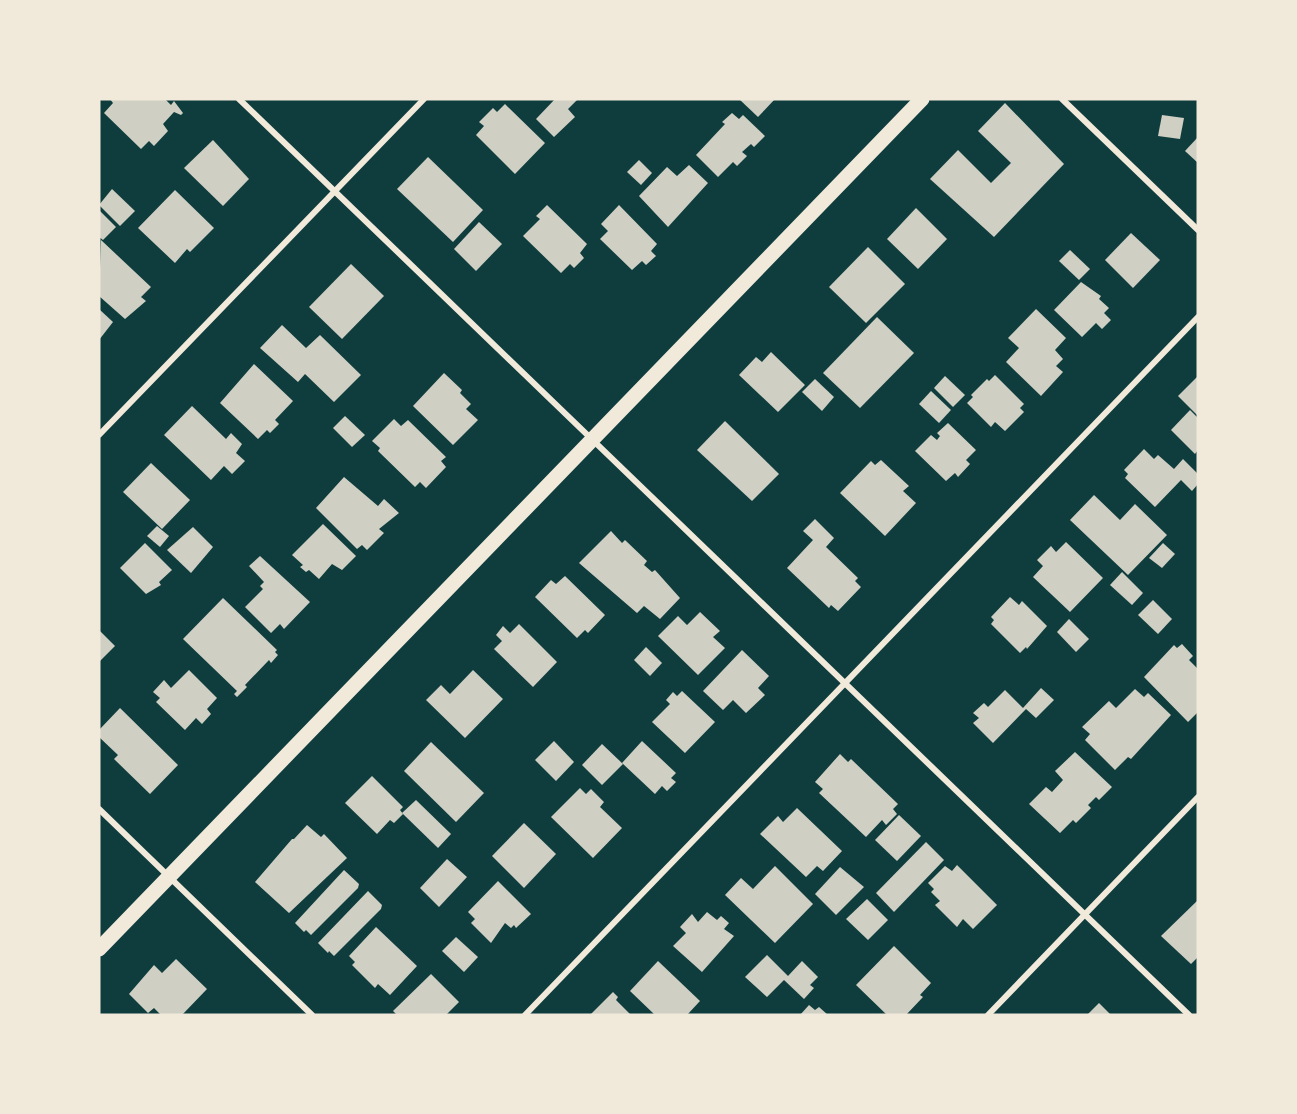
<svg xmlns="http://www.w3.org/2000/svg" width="1297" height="1114" font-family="Rubik,sans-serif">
	<rect width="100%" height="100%" fill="#0f3d3e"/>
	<!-- building -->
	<g fill="#cfcfc3">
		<polygon points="110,99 165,99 171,105 174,101 183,113 181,115 174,112 163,124 168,131 154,146 149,141 141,149 104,113 113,103"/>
		<polygon points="555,99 578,99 568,109 575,117 554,137 536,119"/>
		<polygon points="739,99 775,99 758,117"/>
		<polygon points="1005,103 1064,164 994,237 930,179 958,150 991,183 1011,163 978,131"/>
		<polygon points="505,104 545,143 515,174 476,135 484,126 479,122 493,108 497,112"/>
		<polygon points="732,113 739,119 743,115 765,136 754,147 751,144 742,152 747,156 737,166 733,162 718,177 696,155 725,124 722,122"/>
		<polygon points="1162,115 1184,118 1180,139 1158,136"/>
		<polygon points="1198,137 1198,163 1185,151"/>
		<polygon points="213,140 249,179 223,206 184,168"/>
		<polygon points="428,157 483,210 453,242 397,189"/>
		<polygon points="639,160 652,173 641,185 627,172"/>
		<polygon points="689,165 708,183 668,227 639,196 667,167 677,176"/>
		<polygon points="112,189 135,211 120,226 99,205"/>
		<polygon points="175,190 214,228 190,252 187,249 175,263 138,228"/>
		<polygon points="547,205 587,244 580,253 584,258 574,268 570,264 561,273 523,236 540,219 536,216"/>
		<polygon points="619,205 657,244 651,251 656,256 646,265 642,261 632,270 600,239 608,231 601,224"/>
		<polygon points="916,208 947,239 918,269 887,239"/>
		<polygon points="99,210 116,227 103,240 99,237"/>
		<polygon points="479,222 502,244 476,271 454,249"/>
		<polygon points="1131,233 1160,260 1133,288 1105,260"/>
		<polygon points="101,240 151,287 141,297 146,301 125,319 99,296"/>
		<polygon points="868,247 905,284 866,323 829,287"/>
		<polygon points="1070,250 1090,269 1079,280 1059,261"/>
		<polygon points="351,264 384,296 342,339 309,307"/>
		<polygon points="1081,282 1101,296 1099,299 1109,308 1104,313 1111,320 1102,329 1096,323 1082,337 1054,310"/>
		<polygon points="99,309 113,322 99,340"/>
		<polygon points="1036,309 1066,338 1055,350 1063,359 1056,366 1063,372 1041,396 1006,362 1019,348 1008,338"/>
		<polygon points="877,317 914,353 860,408 823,373"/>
		<polygon points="282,325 306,348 320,335 361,375 334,402 305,374 298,382 260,348"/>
		<polygon points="771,352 805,385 778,412 739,375 756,357 762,362"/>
		<polygon points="254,364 293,401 275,420 279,424 270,433 267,430 258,439 220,403"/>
		<polygon points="444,373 462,390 460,393 471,404 466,409 478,420 453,445 413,406"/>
		<polygon points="995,375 1024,404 1020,408 1024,412 1005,431 995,422 991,427 967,403 973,397 971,395 987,379 989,381"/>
		<polygon points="945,376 965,395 953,407 934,388"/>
		<polygon points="1198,376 1198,416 1178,396"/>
		<polygon points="815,379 834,397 822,411 802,392"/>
		<polygon points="931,391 951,410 939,423 919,404"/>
		<polygon points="192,406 226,439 231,433 242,444 236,453 245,461 232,474 224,466 211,480 164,435"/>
		<polygon points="1190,410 1198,418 1198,450 1195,454 1171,430"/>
		<polygon points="345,416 365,435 352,447 333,428"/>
		<polygon points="394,419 401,426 408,420 446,457 441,461 446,467 426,488 420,482 415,487 378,451 380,448 372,441"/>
		<polygon points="725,421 779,474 752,501 697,450"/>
		<polygon points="948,423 976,450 966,460 970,464 958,477 955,473 946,481 915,451 931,435 937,440 940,436 937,433"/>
		<polygon points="1144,449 1154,459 1158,455 1174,469 1183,459 1198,474 1198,484 1192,491 1181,480 1155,507 1125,478 1128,474 1124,470"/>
		<polygon points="881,460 909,486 903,491 916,503 885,536 840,493 871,461 875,465"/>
		<polygon points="151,463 190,500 162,529 123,492"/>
		<polygon points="344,477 378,506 384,499 399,513 379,529 384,533 367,550 362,545 357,549 316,508"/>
		<polygon points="1094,495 1120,520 1135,504 1167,535 1128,575 1070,520"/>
		<polygon points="815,519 834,538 826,547 858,578 855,581 861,587 838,611 831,605 829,608 787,568 813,540 803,531"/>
		<polygon points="323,524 356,556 342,570 332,564 319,579 309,570 306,572 300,567 303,565 292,555"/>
		<polygon points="157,526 169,536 160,547 147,536"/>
		<polygon points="193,527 213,547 191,573 167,550"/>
		<polygon points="611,531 622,543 625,540 647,561 644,565 652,572 655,570 680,598 660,619 644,606 637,613 579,563"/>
		<polygon points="1066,542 1103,578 1070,612 1033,577 1043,566 1037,560 1051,546 1056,552"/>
		<polygon points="145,543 172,570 159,582 161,585 146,594 120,568"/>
		<polygon points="1163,543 1175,554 1162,568 1149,558"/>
		<polygon points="260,556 310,602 284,629 280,624 271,633 245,607 263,589 260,586 264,582 249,566"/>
		<polygon points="1122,572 1143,593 1132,605 1110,585"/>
		<polygon points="565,576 605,615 588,633 585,630 577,638 535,597 551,580 556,584"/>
		<polygon points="1010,597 1019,605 1022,601 1047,626 1027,649 1026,647 1020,653 991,624 994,620 991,617"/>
		<polygon points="223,598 277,650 275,652 278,655 271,663 269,660 245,685 247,687 237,697 234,694 237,691 183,639"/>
		<polygon points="1153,600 1172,619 1158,634 1138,615"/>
		<polygon points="700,612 720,631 713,637 725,648 698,675 658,636 678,616 687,625"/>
		<polygon points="1069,619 1089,639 1076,652 1057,632"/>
		<polygon points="519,624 557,662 533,687 494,649 502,641 496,635 503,626 510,633"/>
		<polygon points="99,630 115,646 99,662"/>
		<polygon points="1182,644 1193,656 1189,660 1198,669 1198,712 1188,722 1144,677 1174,645 1177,648"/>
		<polygon points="646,647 662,663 650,676 634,660"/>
		<polygon points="742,650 769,676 758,688 765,695 746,713 733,700 723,710 703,691"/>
		<polygon points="189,670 217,698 207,709 211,714 202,724 196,718 185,730 156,702 160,698 153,692 164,680 171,688"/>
		<polygon points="473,670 503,699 465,738 426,700 441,685 450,694"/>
		<polygon points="1041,688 1054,700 1036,718 1026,709 993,743 973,723 979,718 973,713 984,703 988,707 1005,690 1023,708"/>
		<polygon points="1135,689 1144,697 1148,693 1171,715 1131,759 1128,757 1115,770 1085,740 1090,734 1082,727 1109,701 1116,708"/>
		<polygon points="682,691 715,722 685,753 652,722 670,704 666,700 673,692 677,696"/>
		<polygon points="120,708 178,765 150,794 114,759 118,755 99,737 99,730"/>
		<polygon points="554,741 574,762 556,781 535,760"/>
		<polygon points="642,741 676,773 671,778 676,782 667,791 662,786 655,794 622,763"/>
		<polygon points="431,742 484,793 456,822 404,771"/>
		<polygon points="602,744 623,764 602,785 582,765"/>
		<polygon points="1075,752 1112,787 1099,800 1096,797 1088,805 1091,808 1076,823 1073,820 1060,833 1029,804 1046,787 1052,792 1063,780 1055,771"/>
		<polygon points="840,754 848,762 851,759 898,804 893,809 897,814 886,825 882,820 866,837 819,793 823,789 815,782"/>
		<polygon points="372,776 403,807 400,810 403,814 394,823 390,820 377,834 345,803"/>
		<polygon points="580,788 586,794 591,789 604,802 600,807 622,828 593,858 551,817"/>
		<polygon points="416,800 451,834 438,848 402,813"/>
		<polygon points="797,808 842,851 823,871 817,866 806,877 760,834 778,816 783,822"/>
		<polygon points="899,815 921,836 897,861 875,840"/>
		<polygon points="524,823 556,854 524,888 492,856"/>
		<polygon points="307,825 321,837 324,834 347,858 289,913 255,882 292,839 294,839"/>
		<polygon points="926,842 944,860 894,912 876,893"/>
		<polygon points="447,859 467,877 439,907 420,888"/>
		<polygon points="957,865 997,905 973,929 963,919 957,927 935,905 940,901 931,892 934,889 928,883 945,866 952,871"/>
		<polygon points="775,866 813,904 775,943 725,895 741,878 753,889"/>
		<polygon points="840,867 864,887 836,915 815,894"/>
		<polygon points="344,870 359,884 358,888 311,935 306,930 304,932 295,923"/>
		<polygon points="498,881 531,914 516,928 514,925 511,928 505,923 491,943 471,923 475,919 468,912"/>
		<polygon points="368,891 382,905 381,909 334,956 329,951 328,953 318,943"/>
		<polygon points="867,899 888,920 868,940 846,919"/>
		<polygon points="1198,900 1198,957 1191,964 1161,936"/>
		<polygon points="707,912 717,920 721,916 729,923 724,929 734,936 702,972 673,946 686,933 680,927 692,914 698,922"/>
		<polygon points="376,927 417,966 390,995 378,984 375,988 352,965 355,962 349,956"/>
		<polygon points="456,937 478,957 464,972 442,951"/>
		<polygon points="894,946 931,983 920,995 923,997 906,1015 887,1015 856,985"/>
		<polygon points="767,955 788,976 802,961 818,977 810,985 814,988 804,999 784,980 767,997 745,977"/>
		<polygon points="176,959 207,989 182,1015 161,1015 154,1008 148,1013 129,994 154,965 162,973"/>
		<polygon points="658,961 700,1001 687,1015 655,1015 630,991"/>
		<polygon points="431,974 459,1002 446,1015 397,1015 393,1011"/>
		<polygon points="613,992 618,997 616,1000 631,1015 590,1015"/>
		<polygon points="1099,1003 1111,1015 1087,1015"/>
		<polygon points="809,1005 815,1010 819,1007 828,1015 800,1015"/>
	</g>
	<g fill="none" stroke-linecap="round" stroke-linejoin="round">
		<!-- minor -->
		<g stroke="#f1e9da" stroke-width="6">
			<polyline points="239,99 1189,1015"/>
			<polyline points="1062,99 1198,230"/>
			<polyline points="99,435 424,99"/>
			<polyline points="99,809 312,1015"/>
			<polyline points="525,1015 1198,317"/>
			<polyline points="988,1015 1198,797"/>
		</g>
		<!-- primary -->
		<polyline stroke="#f1e9da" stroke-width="15" points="99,949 922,99"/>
	</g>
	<!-- border -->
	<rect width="1297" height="1114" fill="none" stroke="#f1e9da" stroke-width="201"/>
</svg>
